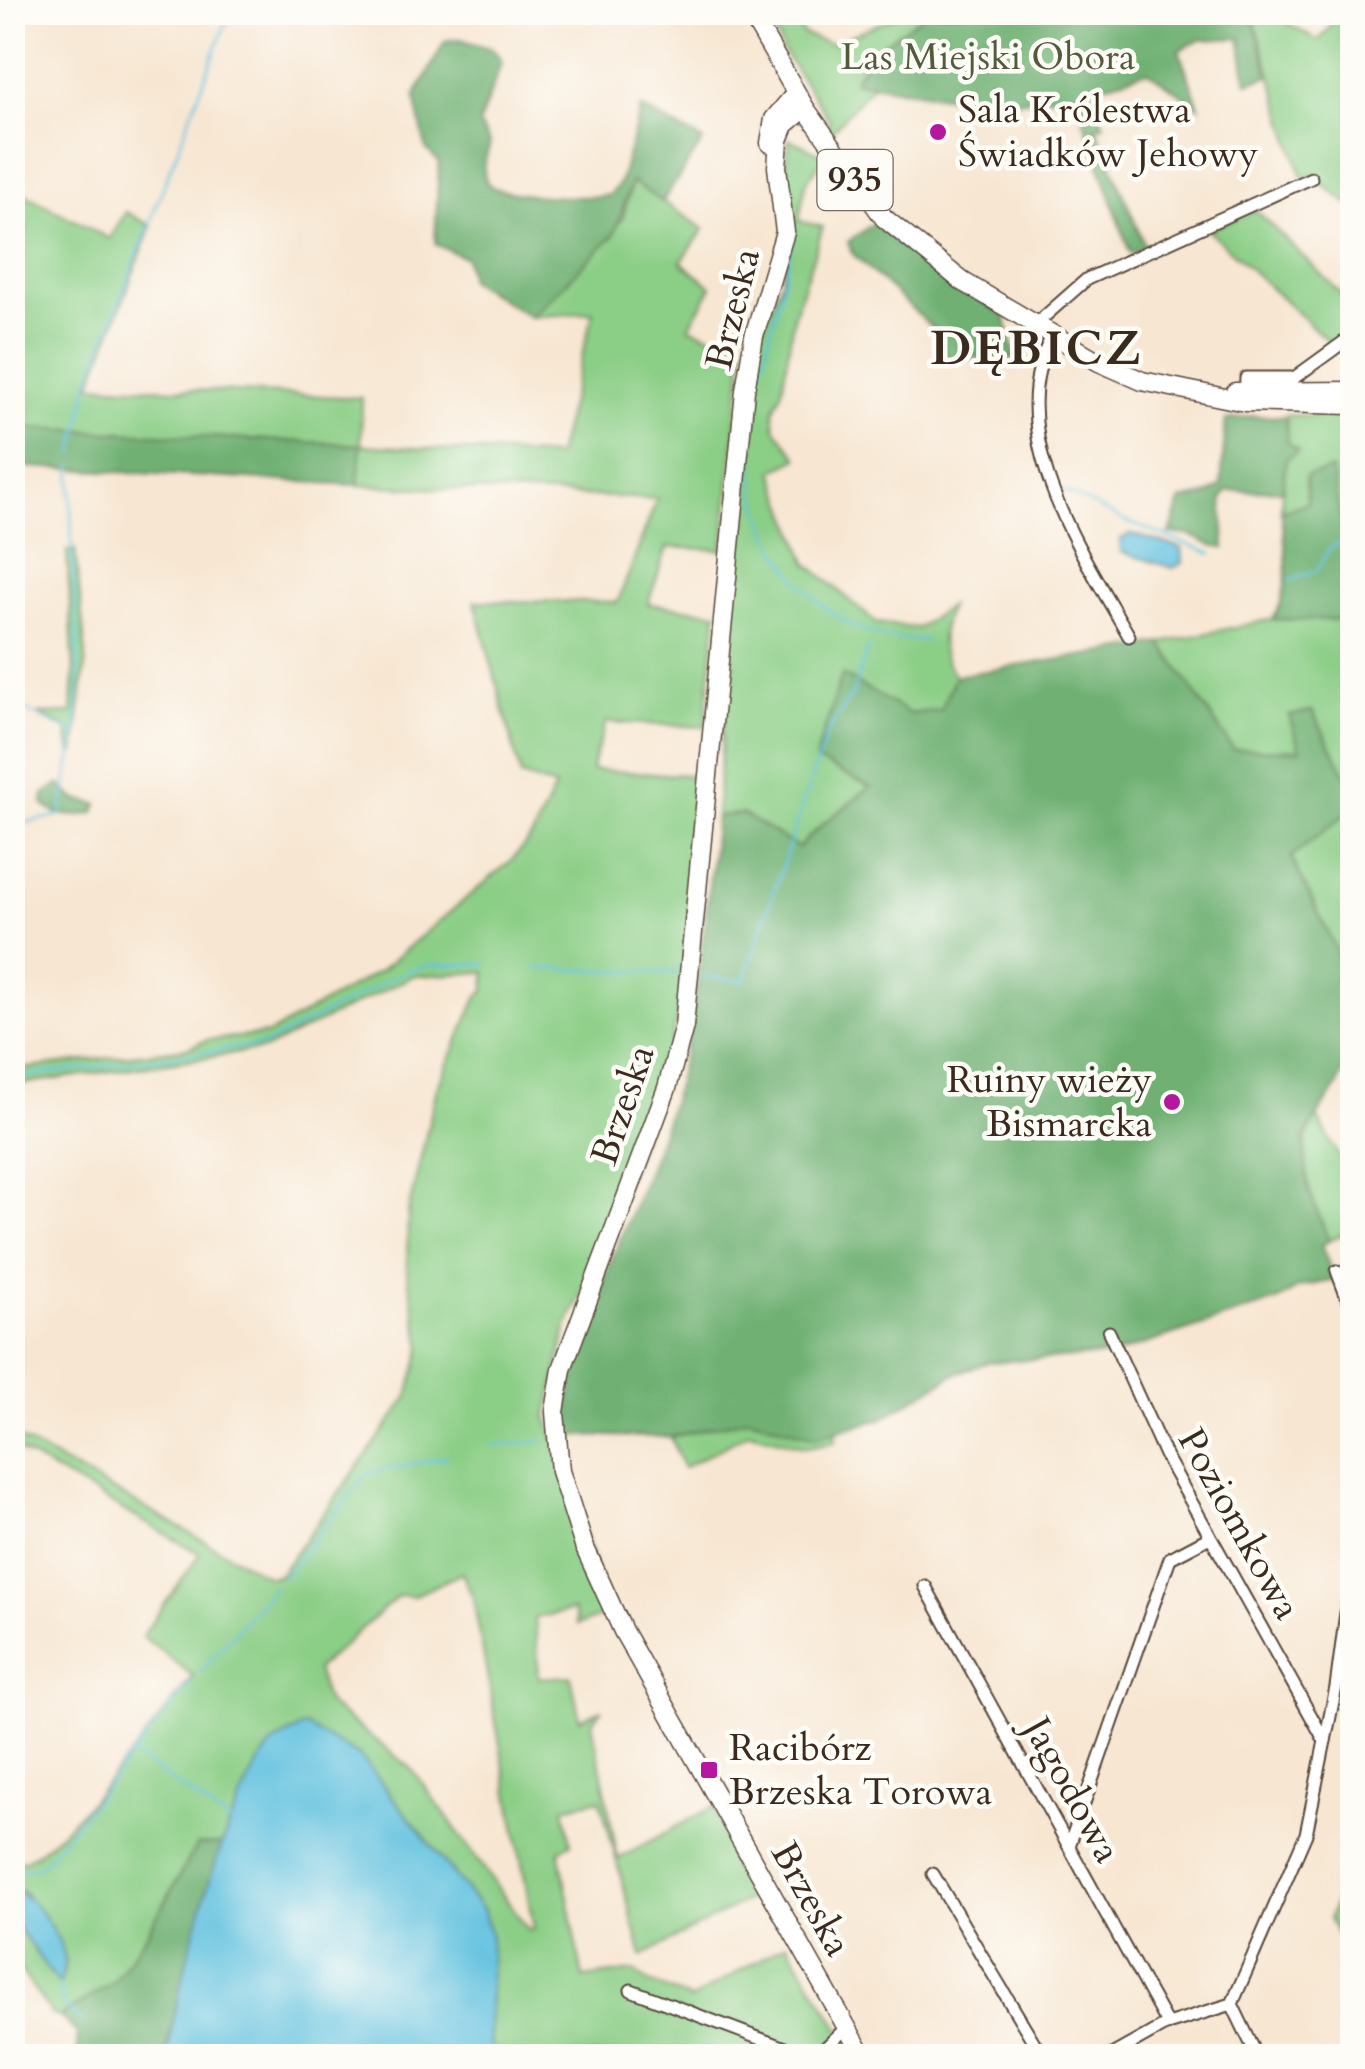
<svg xmlns="http://www.w3.org/2000/svg" width="1365" height="2069" font-family="Cardo,serif">
	<rect width="100%" height="100%" fill="#fdfcf7"/>
	<filter id="ink" filterUnits="userSpaceOnUse"><feTurbulence type="fractalNoise" baseFrequency=".01" numOctaves="2"/><feDisplacementMap in="SourceGraphic" scale="20" xChannelSelector="R" yChannelSelector="G"/><feConvolveMatrix kernelMatrix="1 2 1 2 8 2 1 2 1" color-interpolation-filters="sRGB"/></filter>
	<filter id="wash" filterUnits="userSpaceOnUse"><feTurbulence type="fractalNoise" baseFrequency=".0048" numOctaves="4" result="noise"/><feDisplacementMap in="SourceGraphic" scale="40" xChannelSelector="R" yChannelSelector="G"/><feGaussianBlur stdDeviation="2.25" result="paint"/><feColorMatrix in="noise" values="0 0 0 0 0 0 0 0 0 0 0 0 0 0 0 0 0 1.4 0 .05"/><feComposite in="paint" operator="in"/></filter>
	<g filter="url(#wash)">
		<rect width="100%" height="100%" fill="#f7e6d1"/>
		<!-- green -->
		<g fill="#8bce86" stroke="#637c52" stroke-width="2.5" fill-rule="evenodd">
			<polygon points="768,13 788,13 804,35 831,44 904,13 928,13 875,50 854,81 873,85 830,133 825,128 830,121 783,51"/>
			<polygon points="1252,13 1271,13 1318,41 1341,13 1352,13 1352,207 1312,176 1302,177"/>
			<path d="M789,139l36,17 -20,28 -6,37 24,6 -29,87 -12,76 -9,22 2,16 23,30 -25,13 34,92 69,60 42,5 31,-22c-10,27 -12,47 6,70l-14,34 -31,4 -67,-38 28,110c-25,22 -52,37 -72,62l-57,-34 -26,2 32,-396 12,-84 21,-55 10,-51 -6,-61z"/>
			<path d="M632,181l72,48 -23,33 31,25 -23,40 55,21 -21,202 -56,-3 -19,57 69,8 -12,115 -99,-5 -15,48 110,6 -17,206 -19,90 -65,181 -33,74 -20,89 63,198 -33,11 -4,-15 -38,8 4,60 32,-2 9,44 23,-11 -11,13 26,137 95,-52 48,86 -119,63 -42,-157 -36,8 7,37 -12,6 24,128 51,-7 13,10 44,19 96,-57 69,113h-362l-5,-14 -5,-130 -124,-156 -127,69 -10,19 -26,1 -50,89 -34,48 -53,35 -8,-2 -39,-56v-38l46,63 5,-19 -40,-73 -11,-1 -1,-42 8,13c38,-10 145,-149 173,-186l-51,-40 58,-82 -187,-107v-12l256,142 10,-2 129,-177 14,-51 -15,-74 1,-60 29,-125 41,-92 7,-5 1,-19 -73,4 -148,73 -252,36v-15l175,-22 19,-8 62,-6 112,-64 131,-110 21,-25 22,-48 -34,-11 -46,-175 143,1 39,-103 -299,-14 2,-40 -347,-18v-239l97,51 16,-27 25,14 -60,159 271,13 -1,47 196,11 36,-144 -62,5 92,-99zM462,1573l11,25 61,331 -5,2 -117,-162 -85,-66 -11,-33 83,-75 14,1z"/>
			<polygon points="1255,210 1352,304 1352,333 1333,346 1208,230"/>
			<polygon points="1286,415 1352,417 1352,521 1307,503 1281,511"/>
			<polygon points="67,550 75,550 86,656 75,753 70,750 67,728 38,714 72,713 74,673"/>
			<polygon points="1273,619 1352,620 1352,786 1312,711 1301,750 1233,749 1161,643"/>
			<polygon points="1352,809 1352,982 1291,857"/>
			<path d="M1317,1116l35,64v49l-23,12c-17,-42 -39,-84 -12,-125z"/>
			<polygon points="750,1418 814,1437 836,1431 835,1442 806,1447 750,1432 683,1468 671,1437"/>
			<polygon points="1343,1880 1352,1899 1352,1964 1329,1919"/>
		</g>
		<!-- forest -->
		<g fill="#70b173" stroke="#566e48" stroke-width="2.5">
			<polygon points="928,12 1252,13 1269,76 1247,83 1240,38 1200,40 1179,50 1199,106 1147,71 1081,92 993,104 853,81 875,50"/>
			<path d="M460,39l33,10 9,12 -23,62 11,21c-4,13 -10,26 -3,38 8,16 104,17 123,13l10,-13 21,-74 62,33 -41,61 -30,-20 -18,53 -83,82 -62,-37 -3,-22 -31,-14 4,-82 -13,-13 -11,-52 30,-56z"/>
			<polygon points="1092,94 1104,125 1096,127 1145,247 1130,253 1076,98"/>
			<polygon points="874,223 915,258 1005,316 1016,359 946,357 937,332 852,253 848,242"/>
			<path d="M1253,416l33,1 1,25 12,9 -13,8 -3,31 -56,1 -5,8 3,49c-21,0 -24,-16 -55,-14l11,-34 26,-5 14,-9 5,-66z"/>
			<polygon points="13,427 361,445 358,485 13,466"/>
			<path d="M1332,470l8,48 12,3v31l-7,4 7,6v58l-79,-1c20,-31 13,-73 8,-108l26,-8 -1,-27z"/>
			<path d="M1161,643l72,106 67,1 -11,-34 23,-5 40,75v23l-61,48 61,125v67l-15,37 -33,51 4,52 21,52 -8,4 14,35 -36,7 -20,13 -167,55 -124,7 -33,12 -74,45 -66,18 -65,-19 -79,19 -106,-2c10,-120 67,-207 102,-319 31,-98 39,-198 49,-300l26,-2 57,34c20,-25 47,-39 71,-61l-55,-27 27,-85 69,39 30,-4 14,-34z"/>
			<path d="M59,784l16,15 23,5 -3,8c-18,6 -38,5 -52,-8l1,-10z"/>
			<polygon points="223,1844 164,2056 78,2056 77,2033 60,2017 113,1982 147,1934 197,1845"/>
		</g>
		<!-- water -->
		<g fill="#61c1df" stroke="#4e767e" stroke-width="2.5">
			<polygon points="1130,534 1182,548 1183,563 1173,568 1121,552 1120,540"/>
			<path d="M305,1726l55,30 124,156 7,26 -2,104 5,14h-327c13,-79 55,-250 105,-311 8,-9 22,-13 33,-19z"/>
			<path d="M12,1891c21,2 51,49 53,69 0,8 -4,18 -6,25l-46,-64z"/>
		</g>
		<g fill="none" stroke-linecap="round" stroke-linejoin="round">
			<!-- stream -->
			<g stroke="#61c1df" stroke-width="2.5">
				<path d="M794,229c-21,130 -90,242 10,358 34,38 71,54 122,53"/>
				<polyline points="74,454 88,385 230,12"/>
				<polyline points="1065,491 1125,521 1212,554"/>
				<polyline points="1289,581 1316,571 1329,549 1352,537"/>
				<polyline points="1352,619 1347,618 1352,631"/>
				<path d="M12,704l64,30c8,-90 -9,-178 -4,-268"/>
				<polyline points="12,826 61,815 75,735"/>
				<polyline points="536,968 680,973"/>
				<polyline points="700,976 744,981 826,735 853,693 868,647"/>
				<polyline points="12,1078 266,1044 409,970 434,965 487,964"/>
				<polyline points="566,1405 567,1392"/>
				<polyline points="566,1412 567,1420"/>
				<polyline points="567,1427 569,1438"/>
				<polyline points="493,1446 542,1441"/>
				<polyline points="283,1578 366,1474 446,1457"/>
				<polyline points="199,1673 274,1587"/>
				<polyline points="136,1756 233,1825"/>
				<polyline points="12,1868 24,1871 42,1865 192,1681"/>
				<polyline points="59,1985 63,2004 83,2023"/>
			</g>
		</g>
	</g>
	<g filter="url(#ink)">
		<g fill="none" stroke-linecap="round" stroke-linejoin="round">
			<defs>
				<g id="street">
					<polyline points="1036,324 1087,279 1311,178"/>
					<path d="M1053,335c-55,94 29,219 76,301"/>
					<polyline points="1245,398 1246,378 1294,378 1352,336"/>
					<polyline points="1337,1271 1352,1311"/>
					<polyline points="1109,1332 1165,1455 1325,1741"/>
					<polyline points="925,1586 1167,2024"/>
					<polyline points="1069,1846 1170,1558 1210,1537"/>
					<polyline points="933,1874 1042,2056"/>
					<polyline points="631,1990 806,2056"/>
					<polyline points="1232,2004 1257,2056"/>
					<polyline points="817,2056 846,2028"/>
					<polyline points="1110,2056 1167,2024 1232,2004 1306,1834 1336,1687 1352,1568"/>
				</g>
				<g id="secondary">
					<polyline points="805,108 785,125 779,140 777,167 785,232 754,336 745,390 684,1026 667,1088 562,1369 555,1412 560,1471 584,1546 623,1631 863,2056"/>
					<polyline points="770,143 774,119 796,93"/>
				</g>
				<g id="primary">
					<polyline points="750,12 805,108 884,218 962,281 1099,362 1142,381 1245,402 1352,405"/>
					<polyline points="1235,392 1352,391"/>
				</g>
			</defs>
			<!-- street casing -->
			<use href="#street" stroke="#574639" stroke-width="15"/>
			<!-- secondary casing -->
			<use href="#secondary" stroke="#574639" stroke-width="21"/>
			<!-- primary casing -->
			<use href="#primary" stroke="#574639" stroke-width="21"/>
			<!-- street -->
			<use href="#street" stroke="#fff" stroke-width="11"/>
			<!-- secondary -->
			<use href="#secondary" stroke="#fff" stroke-width="18"/>
			<!-- primary -->
			<use href="#primary" stroke="#fff" stroke-width="18"/>
		</g>
	</g>
	<!-- markers -->
	<g fill="#b5179e" stroke="#fdfcf7" stroke-width="4">
		<circle cx="938" cy="132" r="10"/>
		<circle cx="1172" cy="1102" r="10"/>
		<rect x="699" y="1760" width="20" height="20" rx="5"/>
	</g>
	<g text-anchor="middle" dominant-baseline="central" stroke-width="9" stroke-linejoin="round" paint-order="stroke">
		<!-- shield labels -->
		<rect fill="#fdfcf7" stroke="#75695f" stroke-width="2.5" x="817.5" y="150" width="75" height="60" rx="8"/>
		<g font-size="35" font-weight="bold" fill="#3b2a1e">
			<text x="855" y="180">935</text>
		</g>
		<!-- park labels -->
		<g font-size="38" fill="#535b3d" stroke="#fdfcf7">
			<text x="988" y="57">Las Miejski Obora</text>
		</g>
		<!-- poi labels -->
		<g font-size="38" fill="#3b2a1e" stroke="#fdfcf7" text-anchor="start">
			<text x="958" y="110">Sala Królestwa<tspan x="958" dy="44">Świadków Jehowy</tspan></text>
			<text x="1152" y="1080" text-anchor="end">Ruiny wieży<tspan x="1152" dy="44">Bismarcka</tspan></text>
			<text x="729" y="1748">Racibórz<tspan x="729" dy="44">Brzeska Torowa</tspan></text>
		</g>
		<!-- street labels -->
		<g font-size="38" fill="#3b2a1e" stroke="#fdfcf7">
			<text transform="translate(733 309) rotate(-76)">Brzeska</text>
			<text transform="translate(623 1105) rotate(-71)">Brzeska</text>
			<text transform="translate(1239 1524) rotate(61)">Poziomkowa</text>
			<text transform="translate(1072 1790) rotate(61)">Jagodowa</text>
			<text transform="translate(811 1899) rotate(61)">Brzeska</text>
		</g>
		<!-- district labels -->
		<g font-size="48" font-weight="bold" letter-spacing="2.5" fill="#3b2a1e" stroke="#fdfcf7">
			<text x="1037" y="348">DĘBICZ</text>
		</g>
	</g>
	<!-- margin -->
	<rect width="1365" height="2069" fill="none" stroke="#fdfcf7" stroke-width="50"/>
</svg>
